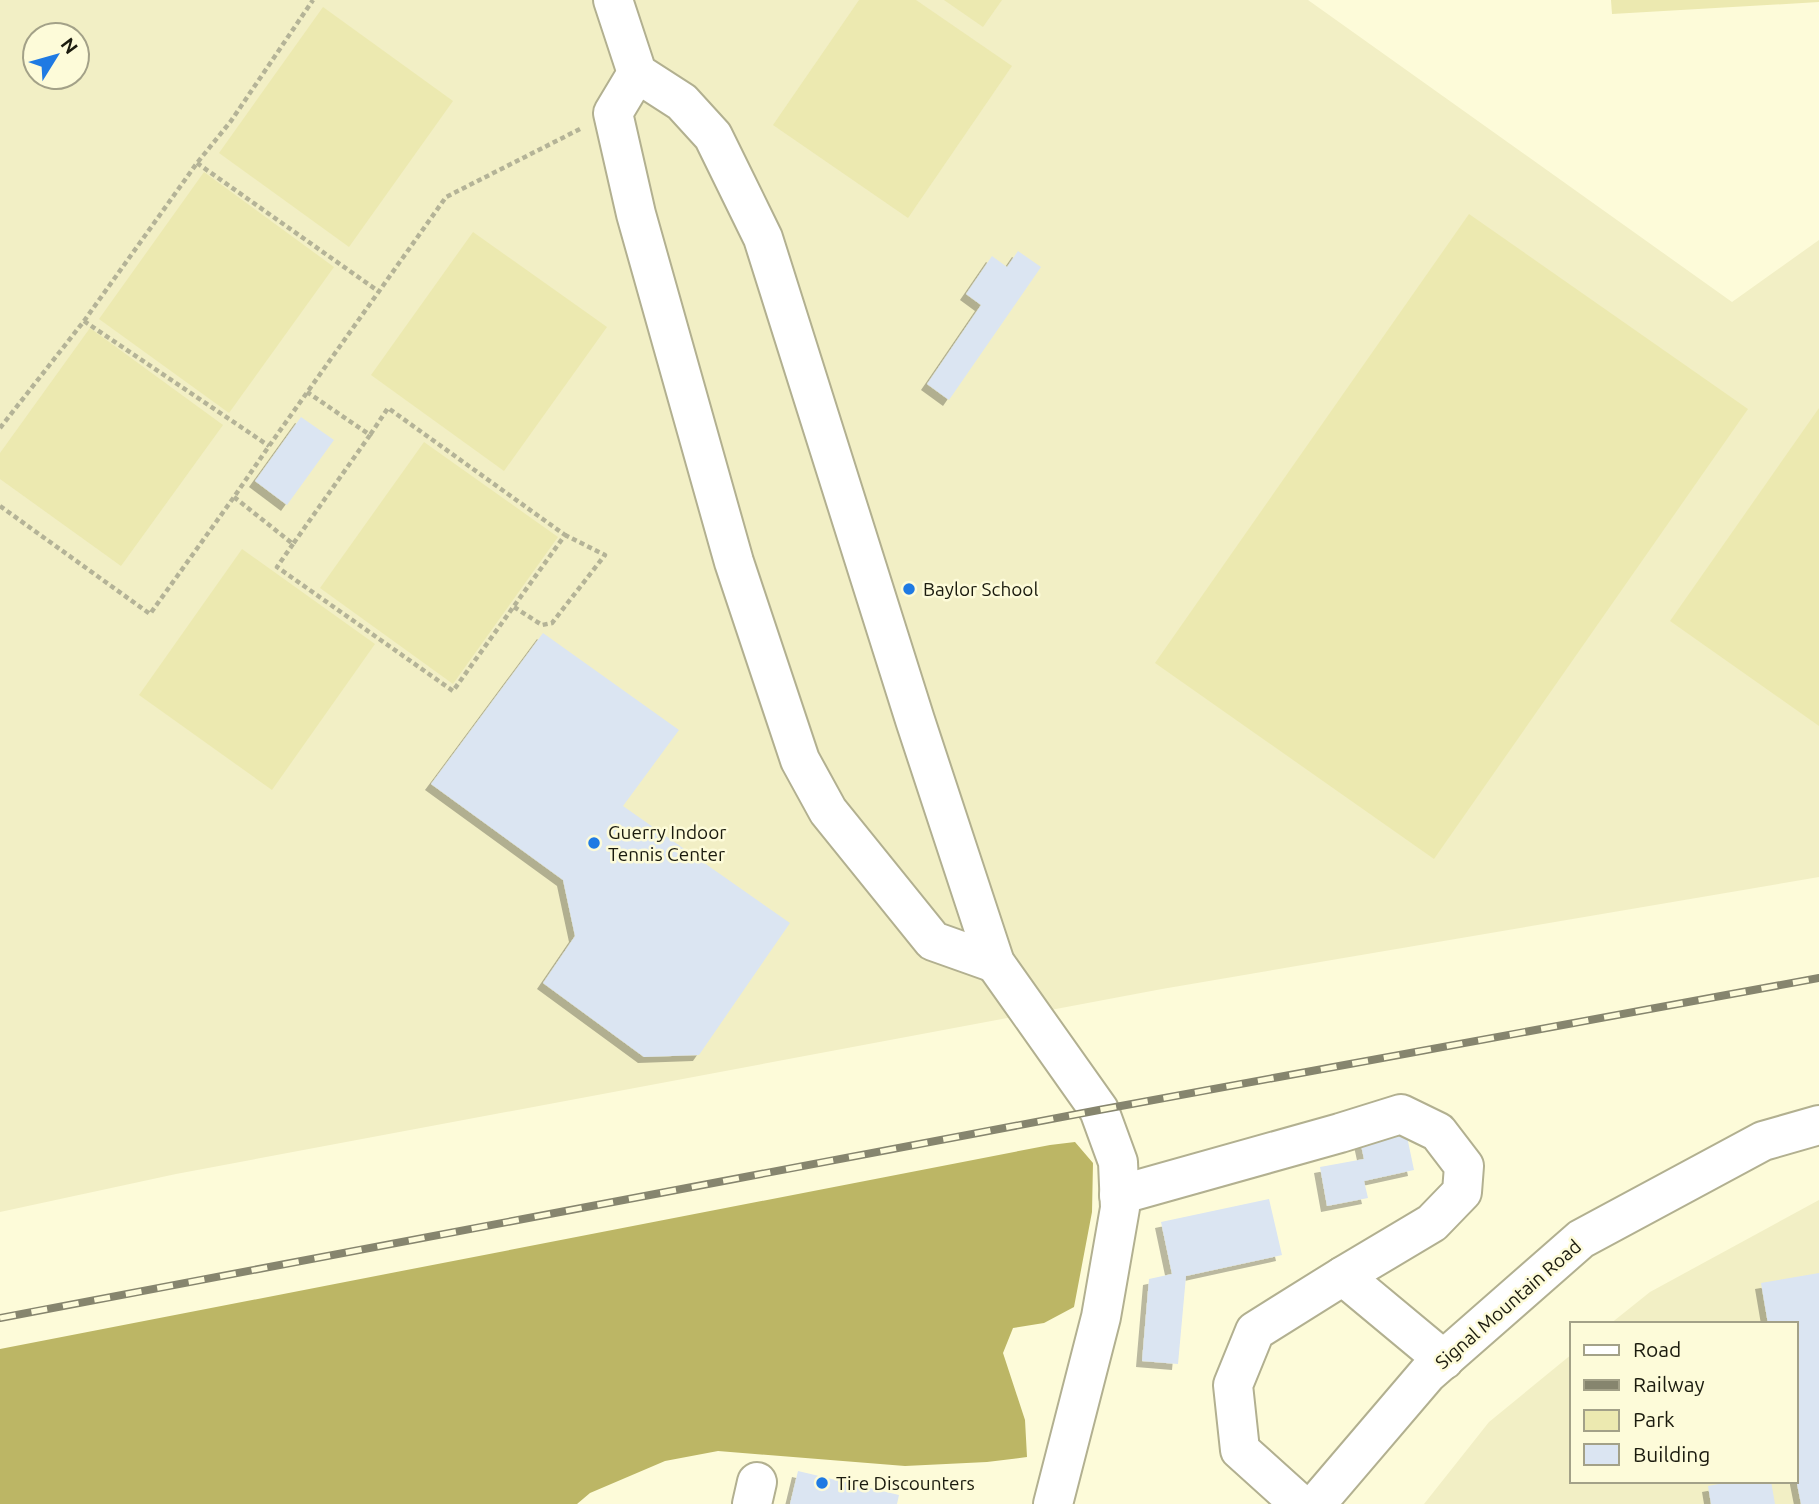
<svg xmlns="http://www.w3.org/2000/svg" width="1819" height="1504" font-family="Ubuntu,sans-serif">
	<defs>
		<filter id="shadow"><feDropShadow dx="-6" dy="6" stdDeviation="0" flood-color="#0004"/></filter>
	</defs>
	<rect width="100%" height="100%" fill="#fdfbd9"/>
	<!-- built -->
	<g fill="#f2efc5" fill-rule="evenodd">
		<path d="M0,0h1308l424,302 87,-62v637l-657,112 -986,185 -176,38zM35,35h42v42h-42z"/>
		<polygon points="1819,1200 1819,1504 1424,1504 1489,1422 1572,1354 1572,1481 1796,1481 1796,1324 1610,1324 1650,1292"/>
	</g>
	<!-- green -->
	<g fill="#ece9b0">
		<polygon points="859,0 916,0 1012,66 908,218 773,125"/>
		<polygon points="944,0 1002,0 983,27"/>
		<polygon points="1611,0 1819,0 1819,2 1612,14"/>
		<polygon points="323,7 453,101 349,247 219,153"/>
		<polygon points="204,172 334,267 229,413 99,319"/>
		<polygon points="1469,214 1748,409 1434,859 1155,663"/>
		<polygon points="473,232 607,327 504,471 371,375"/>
		<polygon points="90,328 223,425 121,566 0,479 0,453"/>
		<polygon points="1819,408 1819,726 1670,621"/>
		<polygon points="424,442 558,537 453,684 320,588"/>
		<polygon points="242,549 375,644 272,790 139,695"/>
	</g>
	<!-- forest -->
	<polygon fill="#bcb665" points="1075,1142 1093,1163 1092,1212 1074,1307 1044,1323 1013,1328 1003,1353 1025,1420 1027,1457 987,1462 905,1466 718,1451 665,1461 590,1493 577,1504 0,1504 0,1349 1050,1145"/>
	<!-- building -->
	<g fill="#dbe5f2" filter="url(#shadow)">
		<polygon points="1018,251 1041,267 949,400 927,384 981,305 966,294 992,256 1007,267"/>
		<polygon points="301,417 334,440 287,505 255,481"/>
		<polygon points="543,633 679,730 623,806 790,923 699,1055 644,1057 543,983 575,936 563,880 431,784"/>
		<polygon points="1405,1127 1414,1170 1364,1181 1368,1198 1327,1206 1320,1167 1364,1159 1359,1136"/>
		<polygon points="1269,1199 1282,1255 1186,1276 1178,1364 1142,1361 1149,1279 1172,1274 1161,1222"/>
		<polygon points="1819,1273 1819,1504 1801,1504 1796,1479 1796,1324 1768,1324 1761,1283"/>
		<polygon points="798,1471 899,1495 897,1504 790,1504"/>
		<polygon points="1735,1481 1771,1481 1775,1504 1711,1504 1708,1486"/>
	</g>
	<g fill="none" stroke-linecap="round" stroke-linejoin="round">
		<defs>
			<g id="minor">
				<polyline points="613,0 637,73 682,102 713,136 763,238 915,720 995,963 1099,1110 1118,1162 1120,1208 1101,1317 1053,1504"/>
				<polyline points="637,73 613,113 636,214 734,562 800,760 828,811 933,941 995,963"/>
				<polyline points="1119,1195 1340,1133 1401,1114 1438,1132 1464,1166 1462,1192 1432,1223 1343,1276"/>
				<polyline points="752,1504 757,1482"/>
				<polyline points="1300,1504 1240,1450 1233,1385 1255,1331 1343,1276 1444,1360"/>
			</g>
			<polyline id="major" points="1316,1504 1427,1374 1581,1239 1763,1141 1819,1125"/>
		</defs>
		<!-- minor casing -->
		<use href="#minor" stroke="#b2b090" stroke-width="42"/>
		<!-- major casing -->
		<use href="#major" stroke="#b2b090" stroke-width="42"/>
		<!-- path -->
		<g stroke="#b4b397" stroke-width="4.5" stroke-dasharray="5 3.5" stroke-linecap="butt">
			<polyline points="197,163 378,291"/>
			<polyline points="84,321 269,446"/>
			<polyline points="0,428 84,321 197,163 231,121 313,0"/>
			<polyline points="234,497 293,544 370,435 307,392"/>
			<polyline points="0,506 150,614 234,497 269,446 446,197 580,129"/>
			<polyline points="293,544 277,567 453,691 565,535 388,408 370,435"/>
			<polyline points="514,607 542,625 552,623 605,555 565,535"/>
		</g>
		<!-- minor -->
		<use href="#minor" stroke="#fff" stroke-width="38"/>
		<!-- major -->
		<use href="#major" stroke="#fff" stroke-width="38"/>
		<defs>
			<polyline id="rail" points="0,1318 1099,1110 1819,978"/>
		</defs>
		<!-- rail casing -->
		<use href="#rail" stroke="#86856e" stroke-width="8"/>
		<!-- rail -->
		<use href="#rail" stroke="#fdfbd9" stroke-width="5" stroke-dasharray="16" stroke-linecap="butt"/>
	</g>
	<!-- markers -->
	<g fill="#1f7ae3" stroke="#fdfbd9" stroke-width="2.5">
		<circle cx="909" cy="589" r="7"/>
		<circle cx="594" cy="843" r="7"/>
		<circle cx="822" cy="1483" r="7"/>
	</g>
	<g text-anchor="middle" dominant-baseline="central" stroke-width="5" stroke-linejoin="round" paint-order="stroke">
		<!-- poi labels -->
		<g font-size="19" fill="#1b1b0e" stroke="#fdfbd9" text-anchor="start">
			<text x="923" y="589">Baylor School</text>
			<text x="608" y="832">Guerry Indoor<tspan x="608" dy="22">Tennis Center</tspan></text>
			<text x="836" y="1483">Tire Discounters</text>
		</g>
		<!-- street labels -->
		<g font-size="19" fill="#1b1b0e" stroke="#fdfbd9">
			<text transform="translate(1508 1304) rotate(-41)">Signal Mountain Road</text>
		</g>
	</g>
	<!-- legend -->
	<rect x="1570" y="1322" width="228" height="161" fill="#fdfbd9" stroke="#a3a188" stroke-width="2"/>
	<rect x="1584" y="1345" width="35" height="10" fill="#ffffff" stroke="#a3a188" stroke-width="2"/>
	<text x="1633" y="1357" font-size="21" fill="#1b1b0e">Road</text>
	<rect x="1584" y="1380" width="35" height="10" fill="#86856e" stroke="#a3a188" stroke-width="2"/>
	<text x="1633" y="1392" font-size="21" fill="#1b1b0e">Railway</text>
	<rect x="1584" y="1410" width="35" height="21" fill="#ece9b0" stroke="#a3a188" stroke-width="2"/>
	<text x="1633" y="1427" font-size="21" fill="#1b1b0e">Park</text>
	<rect x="1584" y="1444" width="35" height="21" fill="#dbe5f2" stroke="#a3a188" stroke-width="2"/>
	<text x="1633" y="1462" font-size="21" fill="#1b1b0e">Building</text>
	<!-- north arrow -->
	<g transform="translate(56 56) rotate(53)"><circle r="33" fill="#fdfbd9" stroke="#a3a188" stroke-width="2"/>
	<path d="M0-5L12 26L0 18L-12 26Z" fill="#1f7ae3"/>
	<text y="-10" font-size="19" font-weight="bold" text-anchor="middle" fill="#1b1b0e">N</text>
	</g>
</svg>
